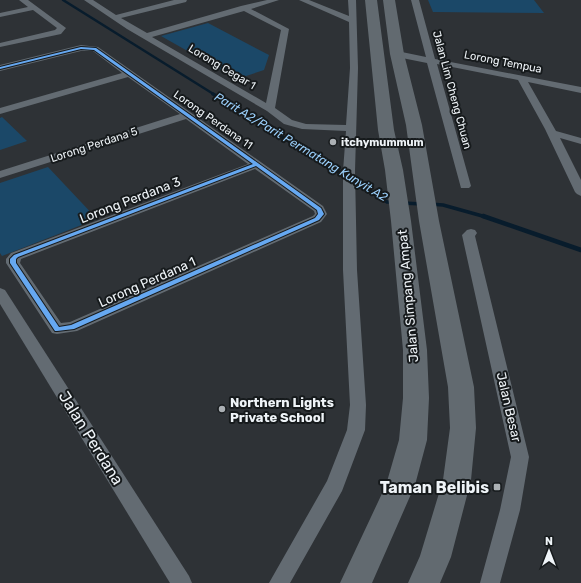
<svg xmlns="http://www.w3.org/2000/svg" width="581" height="583" font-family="Rubik,sans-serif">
	<rect width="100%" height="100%" fill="#2e3236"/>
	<!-- green -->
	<g fill="#1b4868">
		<polygon points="428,0 534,0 544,13 433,12"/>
		<polygon points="208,23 269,55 264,70 237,79 161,36"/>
		<polygon points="2,117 27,141 0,150 0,118"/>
		<polygon points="48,167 97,219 2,256 0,253 0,183"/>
	</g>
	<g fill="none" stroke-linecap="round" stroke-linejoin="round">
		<!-- stream-far2 -->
		<polyline stroke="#081c2c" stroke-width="2.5" points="63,0 215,95"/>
		<!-- stream-far1 -->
		<g stroke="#081c2c" stroke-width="3.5">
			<polyline points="213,94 387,202 395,202"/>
			<polyline points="402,203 423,204"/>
			<polyline points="430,204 443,205 486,217"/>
		</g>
		<!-- stream -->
		<polyline stroke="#081c2c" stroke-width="4.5" points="483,216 581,250"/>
		<!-- minor -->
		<g fill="#636b72" fill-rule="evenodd">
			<polygon points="19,0 28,0 66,28 61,34 0,47 0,43 55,30 57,28 33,10 0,17 0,13 28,7"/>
			<path d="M84,0h9l23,15 58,-15h13l-1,2 -65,16 26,15 94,-27 26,-6h12l-28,9 38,20 -14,79 17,12 14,4 40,1 4,-57 -1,-46 -50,-22h10l40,16 -1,-16h8l2,68 -3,103 2,99 9,135 -1,25 -23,61 -52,92h-21l58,-102 20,-51 3,-25 -7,-135v-99l3,-40 -44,-2 -18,-5 -17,-13 -140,-82zM244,11l37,19 -15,73 -114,-66z"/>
			<polygon points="411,0 419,0 435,59 581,87 581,93 528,82 556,131 581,138 581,144 560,138 581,180 581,196 577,194 575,192 545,129 518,80 437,64 471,186 469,188 461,188 427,63 397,57 393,54 397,51 426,57"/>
			<path d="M81,45l17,2 225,159 4,8 -6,8 -244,109 -20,3 -5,-1 -46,-70v-4l5,-6 237,-89 -62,-45 -186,59v-7l180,-57 -52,-37 -128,37v-6l122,-35 -29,-22h-12l-81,20v-6zM255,169l59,42 1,3 -2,2 -243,106 -9,1 -41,-60 1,-4z"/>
			<polygon points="471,229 475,230 477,233 475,236 529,457 520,510 500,583 480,583 500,510 511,457 462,235 467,230"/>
			<polygon points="0,288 5,290 189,576 192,583 170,583 0,304"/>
		</g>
		<!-- trunk -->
		<g fill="#626a70" fill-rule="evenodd">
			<polygon points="365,0 377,0 394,130 403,170 411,221 427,350 429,398 427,440 415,485 372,583 340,583 386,485 399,440 403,398 403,350 391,221 385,170 378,130"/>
			<polygon points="383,0 395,0 404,54 422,125 439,221 474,387 476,428 471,480 451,557 440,583 408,583 420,556 443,480 450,428 448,387 419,221 406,125 390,54"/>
		</g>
		<defs>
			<path id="cycleway" d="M81,47l15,1 225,160 3,6 -5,6 -245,109 -17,2h-2l-45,-68v-4l4,-4 239,-91 -159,-114 -13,-1 -81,20v-2zM256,166l61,44 1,4 -3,4 -244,107 -12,2 -43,-64v-4l2,-2z"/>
		</defs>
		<!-- cycleway casing -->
		<use href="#cycleway" stroke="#161a1c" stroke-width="2"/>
		<!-- cycleway -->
		<use href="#cycleway" fill="#66a8f1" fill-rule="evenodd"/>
	</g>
	<!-- markers -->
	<g fill="#abb0b4" stroke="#161a1c" stroke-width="1.5">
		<circle cx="333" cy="142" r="4"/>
		<circle cx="222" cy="409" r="4"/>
		<rect x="493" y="483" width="8" height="8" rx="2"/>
	</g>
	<g text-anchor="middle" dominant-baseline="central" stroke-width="4" stroke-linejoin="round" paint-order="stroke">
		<!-- far-street labels -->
		<g font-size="11" fill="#eff4f8" stroke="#161a1c">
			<text transform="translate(503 62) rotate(11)">Lorong Tempua</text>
			<text transform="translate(222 67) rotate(31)">Lorong Cegar 1</text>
			<text transform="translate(452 90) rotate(75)">Jalan Lim Cheng Chuan</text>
			<text transform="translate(213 120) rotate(35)">Lorong Perdana 11</text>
			<text transform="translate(94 145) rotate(-18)">Lorong Perdana 5</text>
		</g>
		<!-- far-poi labels -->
		<g font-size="11" font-weight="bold" fill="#eff4f8" stroke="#161a1c" text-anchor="start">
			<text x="341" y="142">itchymummum</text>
		</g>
		<!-- far-water labels -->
		<g font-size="12" font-style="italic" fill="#9bd0fc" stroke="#161a1c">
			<text transform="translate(301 147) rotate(31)">Parit A2/Parit Permatang Kunyit A2</text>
		</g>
		<!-- street labels -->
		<g font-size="13" fill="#eff4f8" stroke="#161a1c">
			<text transform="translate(130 200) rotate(-21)">Lorong Perdana 3</text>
			<text transform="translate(147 282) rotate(-24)">Lorong Perdana 1</text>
			<text transform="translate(408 296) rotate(-95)">Jalan Simpang Ampat</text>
			<text transform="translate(509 407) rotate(77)">Jalan Besar</text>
		</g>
		<!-- poi labels -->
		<g font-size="13" font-weight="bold" fill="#eff4f8" stroke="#161a1c" text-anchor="start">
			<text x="230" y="402">Northern Lights<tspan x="230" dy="15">Private School</tspan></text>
		</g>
		<!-- near-street labels -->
		<g font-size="16" fill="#eff4f8" stroke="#161a1c">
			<text transform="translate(91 438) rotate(58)">Jalan Perdana</text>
		</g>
		<!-- near-poi labels -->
		<g font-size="16" font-weight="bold" fill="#eff4f8" stroke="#161a1c" text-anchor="end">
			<text x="489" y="487">Taman Belibis</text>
		</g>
	</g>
	<!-- north arrow -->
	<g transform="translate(549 551)" stroke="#161a1c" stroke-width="3" paint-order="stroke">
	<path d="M0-3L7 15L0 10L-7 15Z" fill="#eff4f8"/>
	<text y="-6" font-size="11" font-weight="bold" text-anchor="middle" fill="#eff4f8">N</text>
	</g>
</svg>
